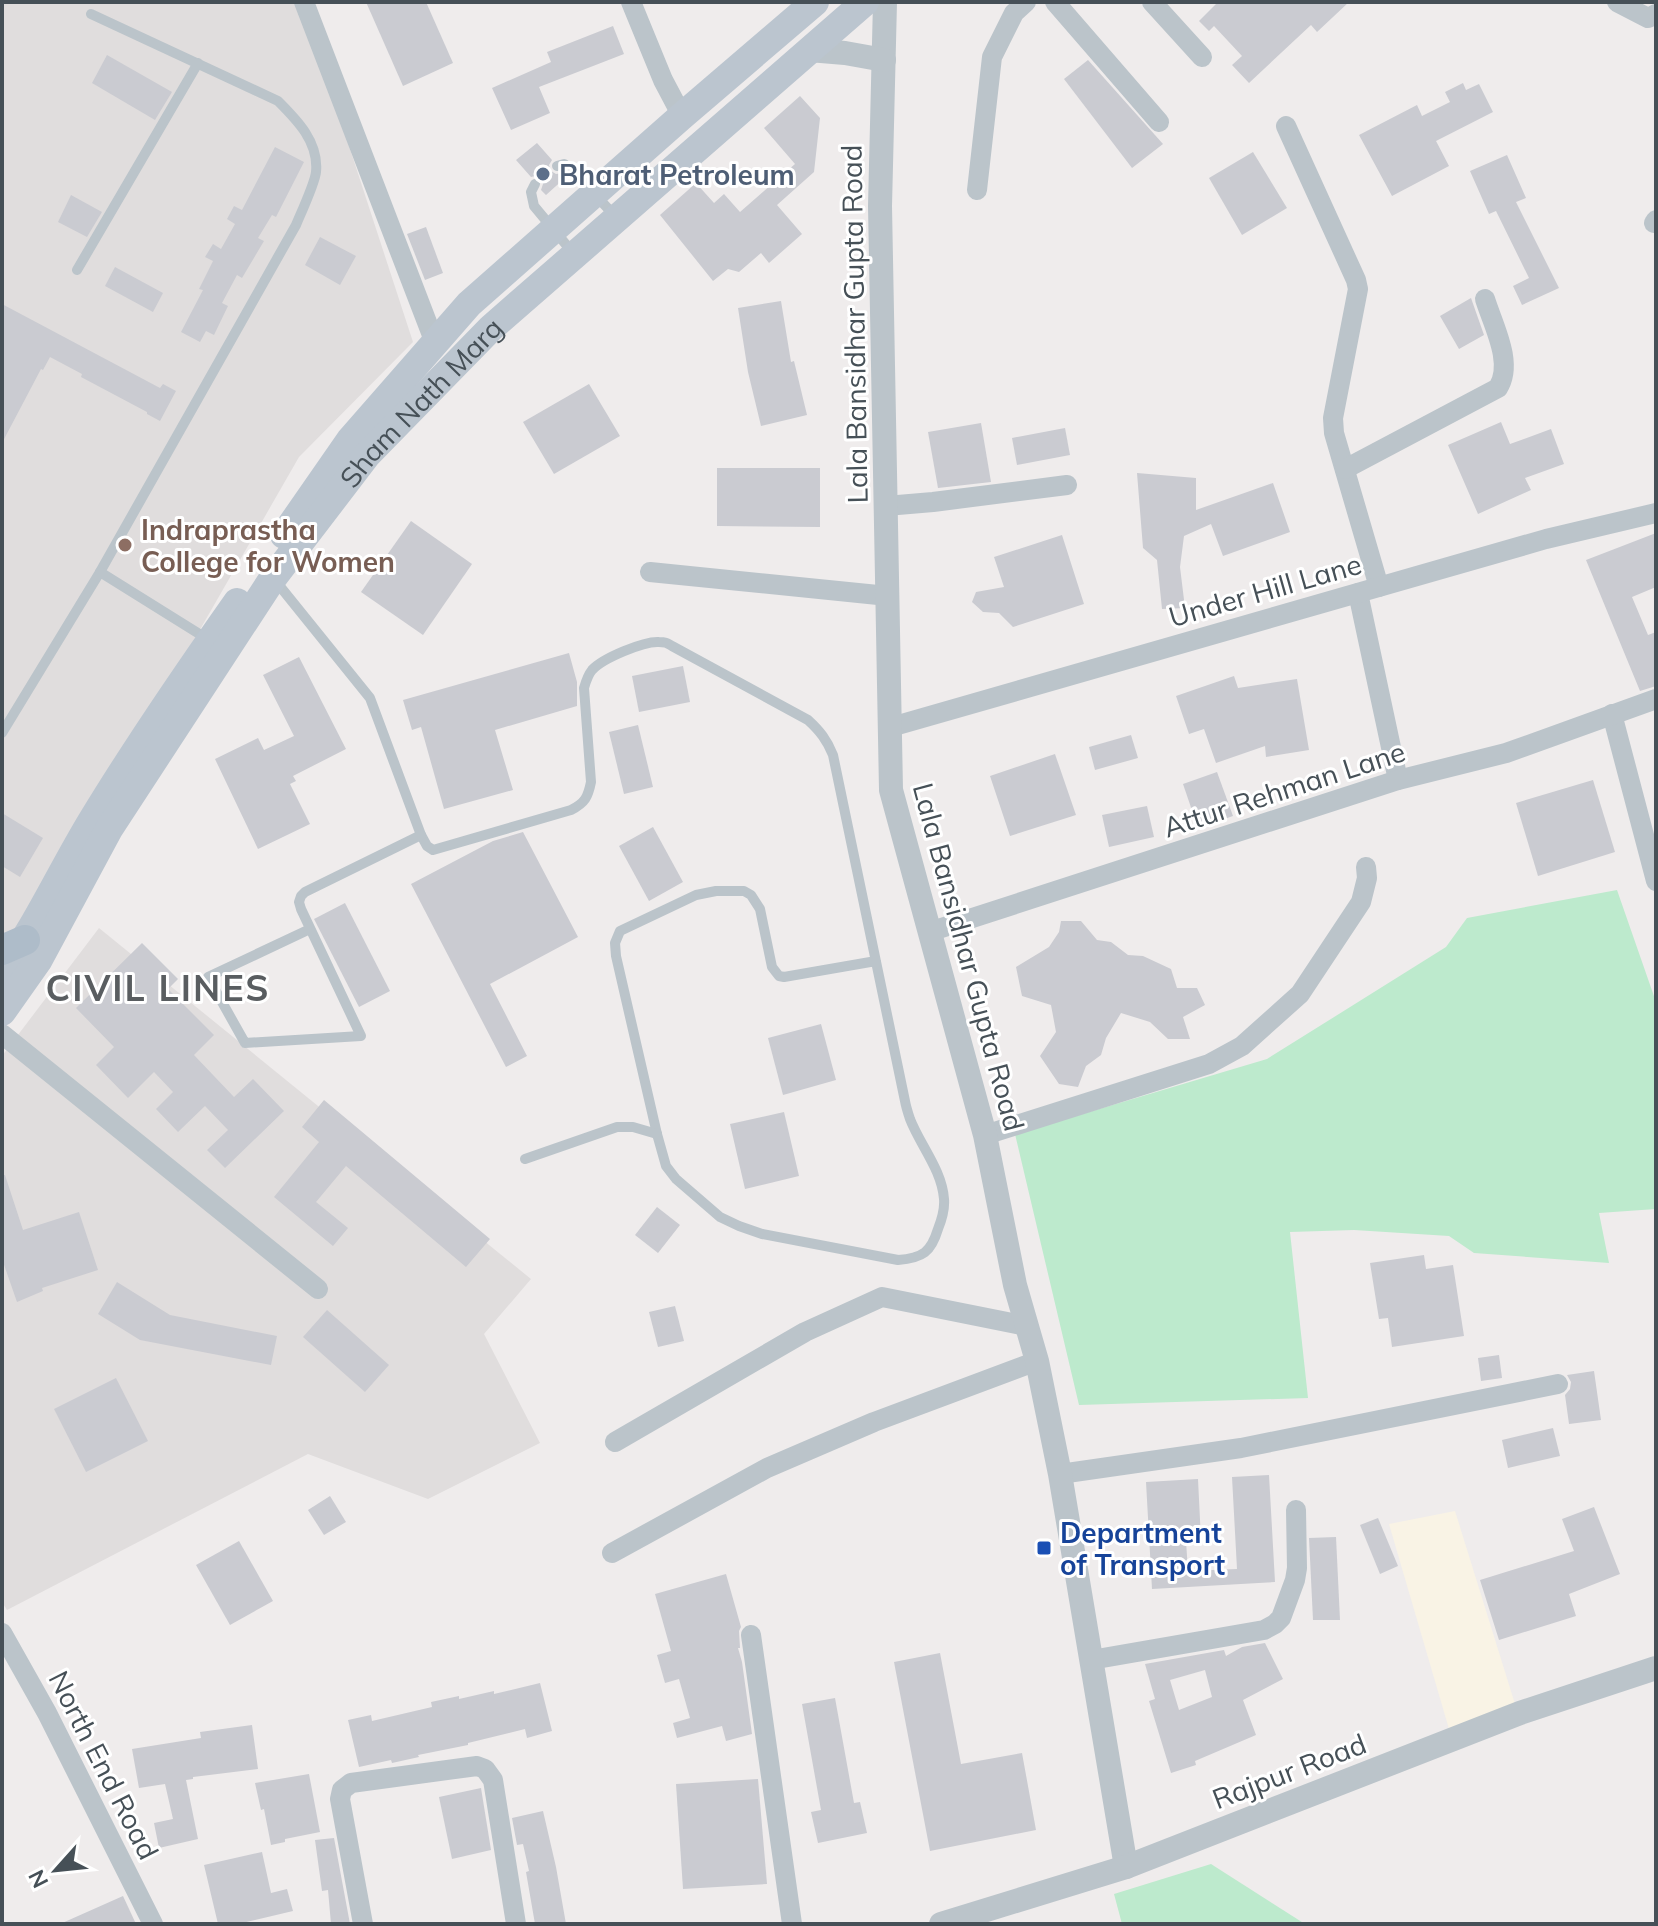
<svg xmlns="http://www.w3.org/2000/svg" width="1658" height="1926" font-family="Mulish,sans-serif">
	<rect width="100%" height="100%" fill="#efecec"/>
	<!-- commercial -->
	<polygon fill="#f9f3e5" points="1455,1511 1515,1704 1449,1729 1389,1524"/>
	<!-- education -->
	<g fill="#e0dddd">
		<polygon points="2,2 299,2 334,100 413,342 299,457 198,633 17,932 2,935"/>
		<polygon points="99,928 531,1279 484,1334 540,1443 428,1499 308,1454 7,1610 2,1602 2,1056"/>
	</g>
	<!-- green -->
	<g fill="#bdeacd">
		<polygon points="1617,890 1656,1002 1656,1209 1599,1213 1609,1263 1474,1253 1449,1236 1354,1230 1290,1232 1308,1398 1079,1405 1015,1134 1267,1059 1446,947 1467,918"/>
		<polygon points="1211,1864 1305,1924 1122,1924 1114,1894"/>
	</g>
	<!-- building -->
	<g fill="#cacbd1" fill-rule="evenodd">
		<polygon points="366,2 426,2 453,63 403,86"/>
		<polygon points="1218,2 1349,2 1317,32 1311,25 1249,83 1232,65 1242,56 1214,26 1209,31 1199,21"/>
		<polygon points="613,26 624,54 539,87 550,113 511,130 492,88 551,62 547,52"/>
		<polygon points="107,55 172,92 155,120 92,83"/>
		<polygon points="1088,60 1163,144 1132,168 1064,79"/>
		<polygon points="1463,83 1466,90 1479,84 1493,112 1436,141 1449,166 1392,196 1359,135 1417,105 1422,116 1450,102 1445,92"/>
		<polygon points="800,96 820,118 814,172 777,205 802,234 769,263 761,253 739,272 728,269 713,281 660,215 696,183 714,203 724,194 740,212 795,164 764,128"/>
		<polygon points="537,143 552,160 549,165 551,171 556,174 562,173 566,177 546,195 541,190 543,184 541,179 535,176 531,177 516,160"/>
		<polygon points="275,147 304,162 276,217 272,215 258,238 264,241 242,278 237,275 222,303 228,306 214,335 206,331 200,342 181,332 203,290 199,289 213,261 205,257 213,244 221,249 235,224 227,219 234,206 242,210"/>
		<polygon points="1253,152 1287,208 1242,235 1209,178"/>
		<polygon points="1507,155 1526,198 1516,202 1559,288 1522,305 1513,286 1529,278 1496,211 1489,214 1470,171"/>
		<polygon points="71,195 102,212 87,237 58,222"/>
		<polygon points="426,227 443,273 425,280 407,234"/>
		<polygon points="320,237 356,256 340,285 305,265"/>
		<polygon points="115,267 163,293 153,312 105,286"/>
		<polygon points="1471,298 1484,335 1459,349 1440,316"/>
		<polygon points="781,301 791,362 794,361 807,415 761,426 748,372 738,308"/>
		<polygon points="2,304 160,388 163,384 176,391 160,421 147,414 147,412 81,377 82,374 50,357 43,370 41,369 2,443"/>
		<polygon points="589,384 620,436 554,474 523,422"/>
		<polygon points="1501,422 1510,444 1551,429 1564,464 1525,478 1531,490 1478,514 1448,445"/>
		<polygon points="981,423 991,482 938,488 928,432"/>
		<polygon points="1065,428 1070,455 1017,465 1012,438"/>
		<polygon points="717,468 820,468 820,527 717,526"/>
		<polygon points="1137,473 1196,478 1196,510 1273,483 1290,532 1223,556 1211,524 1184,536 1180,567 1185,608 1162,609 1157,560 1143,548"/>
		<polygon points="411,521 472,564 423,635 361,592"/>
		<polygon points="1656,533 1656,587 1632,597 1648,635 1656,632 1656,686 1640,691 1586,560"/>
		<polygon points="1062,535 1084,604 1013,627 999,613 983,612 972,602 976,592 1004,587 994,557"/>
		<polygon points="569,653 577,682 577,706 495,730 513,790 444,809 421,727 412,730 403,700"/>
		<polygon points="299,657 346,749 293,776 296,781 290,784 310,824 258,849 215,759 258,738 264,750 294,736 263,675"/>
		<polygon points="683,666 690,702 639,712 632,676"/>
		<polygon points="1234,676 1238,688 1297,679 1309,750 1266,757 1265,746 1216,763 1204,729 1189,734 1176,696"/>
		<polygon points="638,725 653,787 624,794 609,732"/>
		<polygon points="1131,735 1138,758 1095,770 1089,747"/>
		<polygon points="1055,754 1076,815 1010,836 990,776"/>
		<polygon points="1217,772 1233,816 1198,828 1183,784"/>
		<polygon points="1593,780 1615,852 1538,876 1516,803"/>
		<polygon points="1147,806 1154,837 1109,847 1102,815"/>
		<polygon points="2,813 43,838 20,877 2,866"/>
		<polygon points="653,827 683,882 649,901 619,846"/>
		<polygon points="523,832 578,937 490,984 527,1056 506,1067 411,884 493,841"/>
		<polygon points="345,903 390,991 359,1007 314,919"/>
		<polygon points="1061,921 1081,921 1097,940 1111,942 1128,955 1143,956 1171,969 1177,988 1197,988 1205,1005 1183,1017 1190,1039 1168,1039 1150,1022 1121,1013 1106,1038 1101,1055 1086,1066 1078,1087 1059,1084 1040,1056 1056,1032 1051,1005 1022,996 1016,967 1049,947 1059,932"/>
		<polygon points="142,943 178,979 168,989 214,1035 194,1055 234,1097 253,1079 284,1111 225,1168 207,1150 228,1130 205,1106 178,1132 156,1109 173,1092 154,1072 128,1098 96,1065 114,1047 76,1008"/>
		<polygon points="821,1024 836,1080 783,1095 768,1038"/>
		<polygon points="324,1100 490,1239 466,1267 346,1166 316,1202 348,1228 333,1246 274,1197 319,1142 302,1127"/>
		<polygon points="784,1112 799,1176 745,1189 730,1124"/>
		<polygon points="2,1175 5,1175 23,1230 79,1212 98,1270 42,1288 43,1291 17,1302 2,1259"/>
		<polygon points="657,1207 680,1225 658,1253 635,1235"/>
		<polygon points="1424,1255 1426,1269 1453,1265 1464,1336 1392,1347 1388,1318 1379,1319 1370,1263"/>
		<polygon points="117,1282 170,1315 277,1336 271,1365 140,1340 98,1314"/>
		<polygon points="675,1306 684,1341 658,1347 649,1312"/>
		<polygon points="327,1310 389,1365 365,1392 303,1337"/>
		<polygon points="1499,1355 1502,1378 1481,1381 1478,1358"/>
		<polygon points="1594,1371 1601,1420 1569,1424 1565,1395 1570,1389 1571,1382 1567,1375"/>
		<polygon points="116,1378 148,1441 86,1472 54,1409"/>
		<polygon points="1553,1428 1560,1456 1508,1468 1502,1440"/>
		<polygon points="1269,1475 1275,1582 1152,1589 1146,1482 1198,1479 1201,1540 1186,1541 1188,1571 1237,1569 1232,1477"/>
		<polygon points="330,1496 346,1522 324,1535 308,1510"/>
		<polygon points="1594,1507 1620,1574 1569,1594 1576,1616 1499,1640 1480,1580 1574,1551 1562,1519"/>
		<polygon points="1378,1518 1398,1566 1380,1574 1360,1525"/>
		<polygon points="1336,1537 1340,1620 1313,1620 1309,1538"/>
		<polygon points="239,1541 273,1601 230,1625 196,1565"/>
		<polygon points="726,1574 741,1627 739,1631 740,1648 738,1648 742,1662 752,1734 726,1741 722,1726 677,1738 673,1723 690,1718 679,1679 665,1683 657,1655 671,1651 655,1594"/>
		<path d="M1265,1643l18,36 -40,21 13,35 -61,26 1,4 -25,8 -22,-72 6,-2 -10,-35 79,-14 2,6 16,-9zM1205,1670l7,27 -33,13 -9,-30z"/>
		<polygon points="940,1653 961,1764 1022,1753 1036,1830 930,1851 894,1662"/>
		<polygon points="540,1683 552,1731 527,1738 525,1729 468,1743 468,1745 418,1755 419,1757 392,1763 391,1760 359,1767 348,1720 371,1715 372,1721 432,1707 431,1702 459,1696 459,1699 494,1691 494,1694"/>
		<polygon points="835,1698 854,1803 860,1802 867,1833 818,1843 811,1812 821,1810 802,1704"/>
		<polygon points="252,1725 258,1769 193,1777 193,1779 186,1780 198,1839 159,1848 154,1823 173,1819 165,1784 139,1788 132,1749 201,1738 200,1732"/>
		<polygon points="309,1774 320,1832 285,1839 285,1842 271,1845 264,1809 261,1810 255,1783"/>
		<polygon points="758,1779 767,1884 683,1889 676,1784"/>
		<polygon points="481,1788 491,1850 452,1859 439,1797"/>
		<polygon points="543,1811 556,1867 566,1924 535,1924 526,1872 529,1871 523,1844 517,1845 512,1818"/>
		<polygon points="334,1838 350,1924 331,1924 328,1890 322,1891 315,1840"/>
		<polygon points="262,1852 271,1893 287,1889 293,1911 238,1924 218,1924 204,1865"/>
		<polygon points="123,1896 136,1924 60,1924"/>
	</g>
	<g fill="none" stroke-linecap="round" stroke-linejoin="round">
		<!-- service -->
		<g stroke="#bbc4ca" stroke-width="10">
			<path d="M91,14l187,87c19,19 41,41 38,71 -1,11 -15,41 -20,53l-196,347"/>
			<polyline points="557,166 564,164 570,168 615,216"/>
			<polyline points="535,184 531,192 534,206 573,253"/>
			<polyline points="77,270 198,63"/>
			<path d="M274,579l96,119 51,137 6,11 6,4 138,-40c14,-7 17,-13 20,-28l-7,-94c2,-7 4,-13 8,-18 11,-12 52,-29 67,-28 7,0 8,1 13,4l136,74c12,11 19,20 25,35l72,346c1,6 3,12 5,18 10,26 32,51 34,80 1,11 -2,20 -6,30 -7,23 -15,29 -40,31l-136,-26 -23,-8 -19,-9 -44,-38 -10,-13 -9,-32 -41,-178 -1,-13 5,-12 76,-36 20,-4h28l7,4 9,14 12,58 7,9 5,1 92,-16"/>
			<polyline points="2,733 100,572 209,640"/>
			<polyline points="310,929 208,977 245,1043 361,1036 301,909 299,902 301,896 305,892 421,835"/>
			<polyline points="525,1159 617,1127 633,1127 657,1134"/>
		</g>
		<!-- minor -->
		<g stroke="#bbc4ca" stroke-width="20">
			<polyline points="304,2 435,343"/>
			<polyline points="631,2 663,80 682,116"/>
			<polyline points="1055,2 1159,122"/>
			<polyline points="1152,2 1202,57"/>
			<polyline points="1617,2 1648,18 1656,14"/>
			<polyline points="1286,126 1356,280 1358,289 1333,418 1334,433 1379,587"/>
			<polyline points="977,190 992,57 1014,13 1026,2"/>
			<polyline points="1654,223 1656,220"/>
			<path d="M1345,469l153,-81c16,-25 -5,-63 -13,-89"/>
			<polyline points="886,506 933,502 1067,485"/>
			<polyline points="650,572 888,596"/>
			<polyline points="1358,593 1398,780"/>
			<polyline points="1612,714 1656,881"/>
			<polyline points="891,727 1546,539 1656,513"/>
			<polyline points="929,932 1398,780 1506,753 1656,699"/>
			<polyline points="2,1034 318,1289"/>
			<polyline points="985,1135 1209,1064 1242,1046 1300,994 1361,902 1367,878 1366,867"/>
			<polyline points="615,1442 805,1332 882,1297 1027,1326"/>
			<polyline points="1060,1474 1241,1448 1558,1384"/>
			<polyline points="612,1553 767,1468 874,1422 1037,1361"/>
			<polyline points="2,1633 47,1713 153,1924"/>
			<polyline points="751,1635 792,1924"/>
			<polyline points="1091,1660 1264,1630 1275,1624 1281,1618 1295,1580 1297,1568 1296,1510"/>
			<polyline points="363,1924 340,1799 342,1790 351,1783 477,1766 485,1769 493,1780 516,1924"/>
		</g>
		<!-- tertiary -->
		<g stroke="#bbc4ca" stroke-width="24">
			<polyline points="885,2 880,206 891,790 985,1135 1015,1285 1037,1361 1060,1474 1126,1867"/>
			<polyline points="809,50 845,53 884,60"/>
			<polyline points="941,1924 1126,1867 1520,1713 1656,1668"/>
		</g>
		<!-- secondary -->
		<g stroke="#bbc5cf" stroke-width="28">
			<polyline points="284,535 350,440 469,304 682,116 815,2"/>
			<path d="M2,973c35,-48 59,-102 90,-153 45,-74 95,-147 145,-218"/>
			<path id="s1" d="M2,1012l36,-51 71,-132 164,-251 94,-123 124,-127 374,-326"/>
		</g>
		<!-- primary -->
		<polyline stroke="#aebcc9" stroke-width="30" points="2,950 25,940"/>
	</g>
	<!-- markers -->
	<circle fill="#5c6f8a" stroke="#fff" stroke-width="3" cx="543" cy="174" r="8"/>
	<circle fill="#8d6e63" stroke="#fff" stroke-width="3" cx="125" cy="545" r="8"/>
	<rect fill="#1a4fb4" stroke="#fff" stroke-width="3" x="1036" y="1540" width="16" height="16" rx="4"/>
	<g text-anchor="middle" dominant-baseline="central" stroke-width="6" stroke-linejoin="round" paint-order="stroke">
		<!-- service labels -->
		<g font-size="28" font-weight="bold" fill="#4e5e75" stroke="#fff" text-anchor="start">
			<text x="559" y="174">Bharat Petroleum</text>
		</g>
		<!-- street labels -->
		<g font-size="28" fill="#465057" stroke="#fff">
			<text transform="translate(854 324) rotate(-91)">Lala Bansidhar Gupta Road</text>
			<text stroke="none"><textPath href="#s1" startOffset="742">Sham Nath Marg</textPath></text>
			<text transform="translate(1265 590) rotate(-16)">Under Hill Lane</text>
			<text transform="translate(1284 789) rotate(-18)">Attur Rehman Lane</text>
			<text transform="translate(969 957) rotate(75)">Lala Bansidhar Gupta Road</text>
			<text transform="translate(104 1765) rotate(63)">North End Road</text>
			<text transform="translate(1289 1771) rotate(-21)">Rajpur Road</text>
		</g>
		<!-- education labels -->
		<g font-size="28" font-weight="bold" fill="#785e54" stroke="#fff" text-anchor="start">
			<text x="141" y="529">Indraprastha<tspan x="141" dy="32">College for Women</tspan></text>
		</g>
		<!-- transit labels -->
		<g font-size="28" font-weight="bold" fill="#164399" stroke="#fff" text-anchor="start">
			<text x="1060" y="1532">Department<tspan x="1060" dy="32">of Transport</tspan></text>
		</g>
		<!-- district labels -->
		<g font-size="36" font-weight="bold" letter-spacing="2" fill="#595d60" stroke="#fff">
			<text x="158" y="987">CIVIL LINES</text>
		</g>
	</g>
	<!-- border -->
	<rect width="1658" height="1926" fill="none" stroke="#465057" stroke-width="8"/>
	<!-- north arrow -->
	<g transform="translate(56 1870) rotate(243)" stroke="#ffffff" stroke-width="6" paint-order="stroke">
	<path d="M0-6L14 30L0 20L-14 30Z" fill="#465057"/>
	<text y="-12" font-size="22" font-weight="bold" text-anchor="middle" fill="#465057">N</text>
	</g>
</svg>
